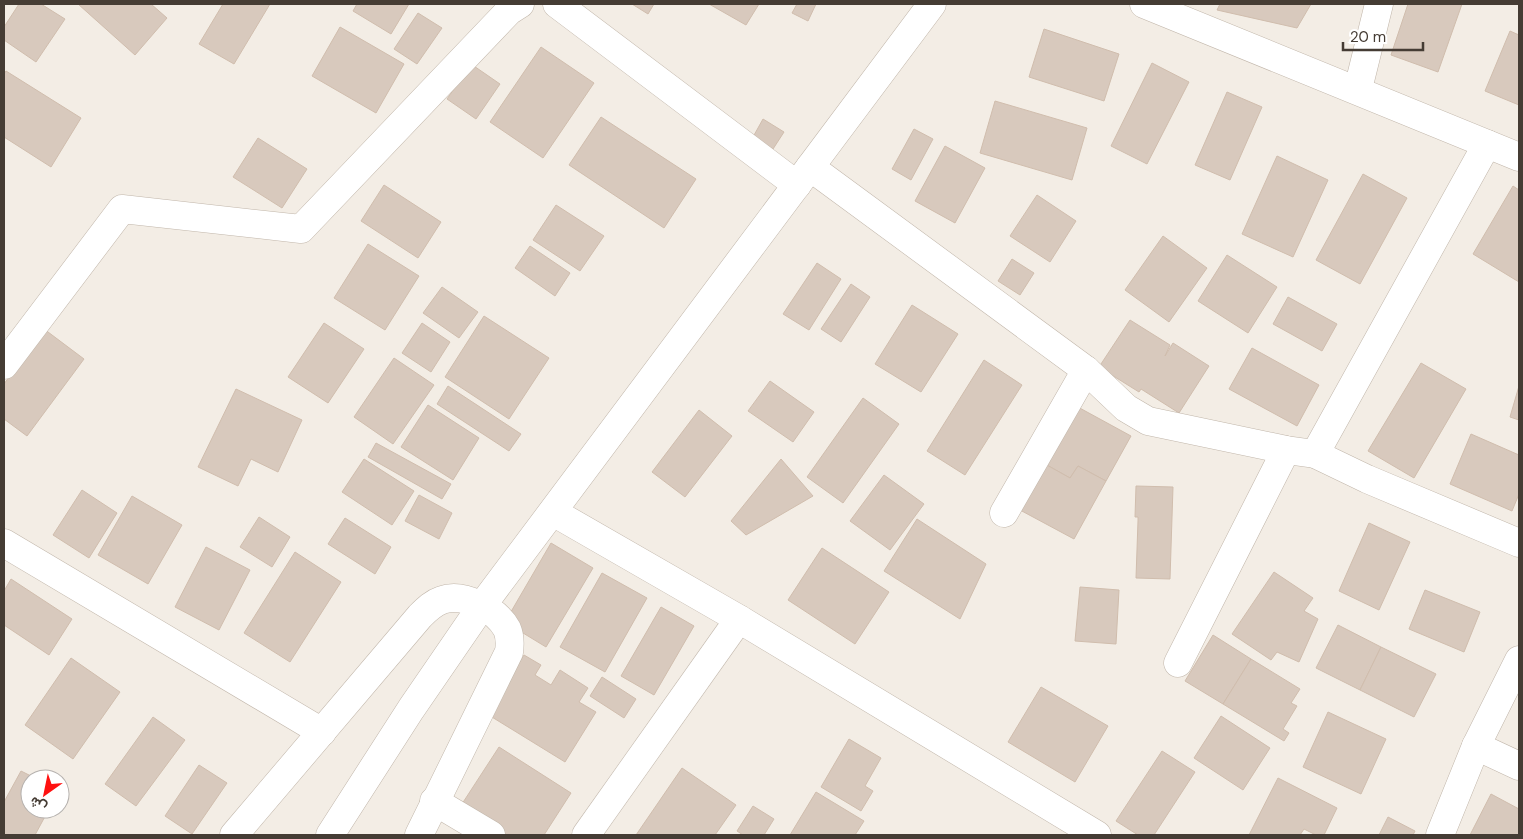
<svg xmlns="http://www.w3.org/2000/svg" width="1523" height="839" font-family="'DM Sans',Vazirmatn,sans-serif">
	<rect width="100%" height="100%" fill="#f3ede5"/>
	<!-- building -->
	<g fill="#d8c9bd" stroke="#d0bdad">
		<polygon points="19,4 41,4 65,19 36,62 4,40 4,27"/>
		<polygon points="78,4 151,4 167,18 135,55"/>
		<polygon points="223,4 270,4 234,64 199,44"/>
		<polygon points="357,4 409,4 391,34 353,11"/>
		<polygon points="632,4 654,4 648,14"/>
		<polygon points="709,4 759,4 746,25"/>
		<polygon points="797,4 816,4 808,21 792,13"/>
		<polygon points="1220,4 1311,4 1297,28 1217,10"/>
		<polygon points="1408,4 1462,4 1438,72 1391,55"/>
		<polygon points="418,13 442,28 417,64 394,49"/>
		<polygon points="340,27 404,64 376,113 312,76"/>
		<polygon points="1044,29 1119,54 1104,101 1029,77"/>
		<polygon points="1510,31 1519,35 1519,105 1485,91"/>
		<polygon points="541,47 594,83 543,158 490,122"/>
		<polygon points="1152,63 1189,82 1147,164 1111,146"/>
		<polygon points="471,64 500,84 476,119 447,99"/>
		<polygon points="6,71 81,118 51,167 4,137 4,74"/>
		<polygon points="1227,92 1262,107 1230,180 1195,165"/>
		<polygon points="995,101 1087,128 1072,180 980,153"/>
		<polygon points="601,117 696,179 664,228 569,165"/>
		<polygon points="763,119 784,132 773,149 753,137"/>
		<polygon points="914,129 933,139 911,180 892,169"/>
		<polygon points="258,138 307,169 282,208 233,177"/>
		<polygon points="945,146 985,168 955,223 915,201"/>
		<polygon points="1277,156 1328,180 1293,257 1242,234"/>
		<polygon points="1363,174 1407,198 1360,284 1316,260"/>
		<polygon points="384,185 441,222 418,258 361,221"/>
		<polygon points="1513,186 1519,190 1519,282 1473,254"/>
		<polygon points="1037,195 1076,221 1050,262 1010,236"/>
		<polygon points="556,205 604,236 580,271 533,240"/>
		<polygon points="1163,236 1207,268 1169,322 1125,290"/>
		<polygon points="368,244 419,276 385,330 334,298"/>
		<polygon points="530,246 570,273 555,296 515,268"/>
		<polygon points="1227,255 1277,287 1248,333 1198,301"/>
		<polygon points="1012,259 1034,273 1020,295 998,281"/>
		<polygon points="817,263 841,279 809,330 783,314"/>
		<polygon points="851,284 870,297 841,342 821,329"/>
		<polygon points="442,287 478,312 459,338 423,313"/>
		<polygon points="1288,297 1337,324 1322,351 1273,324"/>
		<polygon points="912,305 958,334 921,392 875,364"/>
		<polygon points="484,316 549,358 509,419 445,377"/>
		<polygon points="1130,320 1170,345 1165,356 1173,343 1209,366 1179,413 1141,389 1139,392 1099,367"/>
		<polygon points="324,323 364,349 328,403 288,377"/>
		<polygon points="422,323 450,342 431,372 402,353"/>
		<polygon points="44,329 84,359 27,436 4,419 4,384"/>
		<polygon points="1252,348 1319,385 1297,426 1229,389"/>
		<polygon points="394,358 434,385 393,444 354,417"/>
		<polygon points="984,360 1022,385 965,475 927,451"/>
		<polygon points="1421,363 1466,389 1414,478 1368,451"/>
		<polygon points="770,381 814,412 793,442 748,411"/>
		<polygon points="448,386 521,434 509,451 437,404"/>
		<polygon points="1519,386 1519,420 1510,417"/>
		<polygon points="236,389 302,420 278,472 251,459 238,486 198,467"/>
		<polygon points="863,398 899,424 843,503 807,477"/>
		<polygon points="428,405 479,438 453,480 401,447"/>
		<polygon points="1076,406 1131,436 1106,481 1078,466 1070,478 1045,464"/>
		<polygon points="699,410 732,436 685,497 652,472"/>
		<polygon points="1471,434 1519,455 1519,494 1512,511 1450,484"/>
		<polygon points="376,443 451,484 442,499 368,457"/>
		<polygon points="364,459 414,491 392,525 342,492"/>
		<polygon points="781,459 813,496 746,535 731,521"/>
		<polygon points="1045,464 1070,478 1078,466 1106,481 1074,539 1020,510"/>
		<polygon points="884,475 924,504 890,550 850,521"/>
		<polygon points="1136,486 1173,487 1170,579 1136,578 1138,521 1138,517 1135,517"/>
		<polygon points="82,490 117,513 89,558 53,535"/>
		<polygon points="419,495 452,513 439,539 405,521"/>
		<polygon points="132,496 182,525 148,584 98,555"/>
		<polygon points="259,517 290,537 272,567 240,547"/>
		<polygon points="345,518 391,547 375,574 328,544"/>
		<polygon points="917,519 986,564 960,619 884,571"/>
		<polygon points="1369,523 1410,542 1379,610 1339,591"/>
		<polygon points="551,543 593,568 546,647 505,622"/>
		<polygon points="206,547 250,570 219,630 175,607"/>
		<polygon points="822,548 889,592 855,644 788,600"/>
		<polygon points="295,552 341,582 290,662 244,633"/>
		<polygon points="1274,572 1313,598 1304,611 1318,619 1299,662 1277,652 1271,660 1232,634"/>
		<polygon points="602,573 647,598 605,672 560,647"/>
		<polygon points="11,579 72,619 49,655 4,625 4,591"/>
		<polygon points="1080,587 1119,590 1116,644 1075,641"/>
		<polygon points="1425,590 1480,612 1464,652 1409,629"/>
		<polygon points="661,607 694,626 654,695 621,676"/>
		<polygon points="1338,625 1381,647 1360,690 1316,668"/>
		<polygon points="1213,635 1251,659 1223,704 1185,681"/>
		<polygon points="1381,647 1436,674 1414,717 1360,690"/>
		<polygon points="524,655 541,665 535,675 551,685 560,670 588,688 579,702 596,712 565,762 487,714"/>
		<polygon points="71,658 120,692 73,759 25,725"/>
		<polygon points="1251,659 1300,689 1291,703 1297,706 1283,729 1289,733 1284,741 1223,704"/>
		<polygon points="602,677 636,699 624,718 590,696"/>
		<polygon points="1041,687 1108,726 1075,782 1008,742"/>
		<polygon points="1328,712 1386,739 1361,794 1303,767"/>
		<polygon points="1221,716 1270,748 1243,790 1194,758"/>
		<polygon points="153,717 185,740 136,806 105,784"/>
		<polygon points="849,739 881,758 865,786 873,791 861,811 821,787"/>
		<polygon points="499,747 571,793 544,835 504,835 460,807"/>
		<polygon points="1162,751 1195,772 1154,835 1138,835 1116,821"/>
		<polygon points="199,765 227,783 192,834 165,816"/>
		<polygon points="682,768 736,805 715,835 636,835"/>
		<polygon points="21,771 37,779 30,779 30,809 49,809 35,835 4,835 4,802"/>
		<polygon points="1278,778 1337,808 1324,835 1316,835 1304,829 1300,835 1249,835"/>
		<polygon points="816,792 864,821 855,835 790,835"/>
		<polygon points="1491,794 1519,809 1519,835 1470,835"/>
		<polygon points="753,806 774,819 764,835 743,835 737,831"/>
		<polygon points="1388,817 1415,831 1413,835 1379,835"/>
	</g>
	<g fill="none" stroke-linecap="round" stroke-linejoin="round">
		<defs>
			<g id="minor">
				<polyline points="557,4 797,185"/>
				<polyline points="1144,4 1519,157"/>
				<polyline points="1358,89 1379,4"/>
				<polyline points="810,167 1086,370 1126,408 1148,421 1286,450 1315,454 1367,479 1519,543"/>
				<polyline points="4,365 122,209 301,229 509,11 520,4"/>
				<polyline points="1315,454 1487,144"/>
				<polyline points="553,512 739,619 1097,835"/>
				<polyline points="1004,513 1086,370"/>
				<polyline points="4,543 322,732"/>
				<polyline points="1178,663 1286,450"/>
				<polyline points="1476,746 1519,766"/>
				<polyline points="434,801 491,835"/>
				<path d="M234,835l186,-219c7,-7 13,-13 22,-16 21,-8 55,10 65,29 3,7 3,16 2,23l-90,183"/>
				<polyline points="330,835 411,709 481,607 932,4"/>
				<polyline points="586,835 739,619"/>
				<polyline points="1440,835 1476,746 1519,660"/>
			</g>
		</defs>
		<!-- minor casing -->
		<use href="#minor" stroke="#c1b6aa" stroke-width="29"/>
		<!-- minor -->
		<use href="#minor" stroke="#fff" stroke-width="28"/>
	</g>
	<!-- border -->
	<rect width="1523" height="839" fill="none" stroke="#453c34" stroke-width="10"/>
	<!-- north arrow -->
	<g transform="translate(45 794) rotate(213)"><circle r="24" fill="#ffffff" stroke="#b5b1ae"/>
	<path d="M0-4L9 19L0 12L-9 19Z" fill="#ff1110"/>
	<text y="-8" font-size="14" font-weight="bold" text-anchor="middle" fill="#453c34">ش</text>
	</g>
	<!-- scale -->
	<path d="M1343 42v8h80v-8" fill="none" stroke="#453c34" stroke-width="2.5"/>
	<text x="1350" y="42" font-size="15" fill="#453c34" stroke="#ffffff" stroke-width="4" paint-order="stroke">20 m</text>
</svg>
